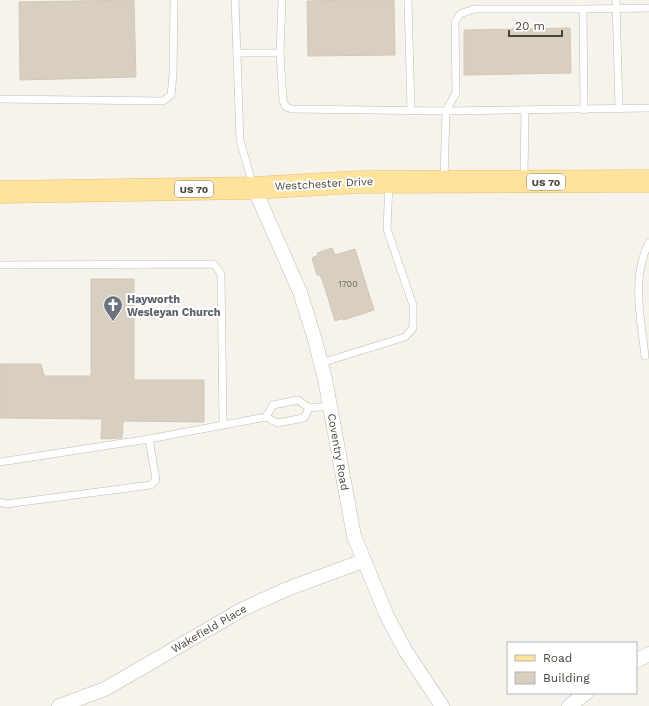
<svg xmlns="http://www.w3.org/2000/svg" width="649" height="706" font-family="'Work Sans',sans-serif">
	<rect width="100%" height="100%" fill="#f6f3ec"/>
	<!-- building -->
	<g fill="#d8cfc1" stroke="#d3c7b4">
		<polygon points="134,0 136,77 20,80 19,2"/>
		<polygon points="351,0 394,0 395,55 308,56 307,1"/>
		<polygon points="570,28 571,73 464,75 464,30"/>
		<polygon points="332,248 335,255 355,249 374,310 343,320 343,318 335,321 324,285 320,275 317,275 312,258 318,255 317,253"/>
		<polygon points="91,279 134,279 134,380 204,380 204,422 123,421 122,438 101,439 102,419 0,418 0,364 41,364 44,376 91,376"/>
	</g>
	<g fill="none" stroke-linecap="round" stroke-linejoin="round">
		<defs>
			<g id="lane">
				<polyline points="235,0 240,140 253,186"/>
				<polyline points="408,0 411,111"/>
				<polyline points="616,0 619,109"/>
				<polyline points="583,9 649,8"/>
				<polyline points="237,53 280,53 283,101 286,107 292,109 446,111 649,108"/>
				<polyline points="280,53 282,0"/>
				<polyline points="0,99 163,101 171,95 173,75 174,0"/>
				<polyline points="444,179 446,111 456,93 455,22 460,14 474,9 583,9 584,110"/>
				<polyline points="524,179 525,110"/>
				<polyline points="0,265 214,264 221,274 223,424"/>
				<path d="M645,356c-4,-37 -14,-79 4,-113"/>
				<polyline points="321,363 405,337 413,328 413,305 387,229 389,184"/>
				<polyline points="309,408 304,418 277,423 266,417 273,405 298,400 309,408 330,406"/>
				<polyline points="0,462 149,439 266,417"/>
				<polyline points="0,502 6,504 151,485 156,480 149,439"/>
			</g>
			<g id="street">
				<polyline points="254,188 300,292 315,340 325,379 354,536 387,616 405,650 442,706"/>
				<polyline points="636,661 649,654"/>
				<polyline points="59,706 105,689 243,609 287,589 363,561"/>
				<polyline points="569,706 586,693"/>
			</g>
			<polyline id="primary" points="0,192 254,188 358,182 649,181"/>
		</defs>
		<!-- lane casing -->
		<use href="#lane" stroke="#c2bbae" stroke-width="8"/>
		<!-- street casing -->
		<use href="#street" stroke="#c2bbae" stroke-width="15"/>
		<!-- primary casing -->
		<use href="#primary" stroke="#e6c16a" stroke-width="23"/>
		<!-- lane -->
		<use href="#lane" stroke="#fff" stroke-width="7"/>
		<!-- street -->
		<use href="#street" stroke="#fff" stroke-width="14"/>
		<!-- primary -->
		<use href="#primary" stroke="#ffe39c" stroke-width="22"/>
	</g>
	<!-- icons -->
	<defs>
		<symbol id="church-pin" viewBox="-11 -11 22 30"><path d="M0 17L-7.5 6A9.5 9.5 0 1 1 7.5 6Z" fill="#6b7280" stroke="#fff"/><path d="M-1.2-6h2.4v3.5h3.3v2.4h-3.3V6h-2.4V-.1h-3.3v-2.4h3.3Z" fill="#fff"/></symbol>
	</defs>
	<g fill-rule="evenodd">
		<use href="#church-pin" x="102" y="294" width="22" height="30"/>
	</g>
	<g text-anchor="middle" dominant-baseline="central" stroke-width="4" stroke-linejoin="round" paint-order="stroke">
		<!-- number labels -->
		<g font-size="9" fill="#6e675b">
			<text x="348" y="284">1700</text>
		</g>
		<!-- shield labels -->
		<g fill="#fff" stroke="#817c74" stroke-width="1">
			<rect x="527" y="174" width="38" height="16" rx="3"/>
			<rect x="175" y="181" width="38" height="16" rx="3"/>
		</g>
		<g font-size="10" font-weight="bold" fill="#4b4439">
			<text x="546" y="182">US 70</text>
			<text x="194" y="189">US 70</text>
		</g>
		<!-- street labels -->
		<g font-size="11" fill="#4b4439" stroke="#fff">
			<text transform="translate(324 184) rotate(-3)">Westchester Drive</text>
			<text transform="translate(338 452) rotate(80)">Coventry Road</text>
			<text transform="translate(209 629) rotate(-30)">Wakefield Place</text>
		</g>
		<!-- worship labels -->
		<g font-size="11" font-weight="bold" fill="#5b616d" stroke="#fff" text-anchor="start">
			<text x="127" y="299">Hayworth<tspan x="127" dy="13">Wesleyan Church</tspan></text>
		</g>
	</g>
	<!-- legend -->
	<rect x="507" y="642" width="130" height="52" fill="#ffffff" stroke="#b7b4b0"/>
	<rect x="515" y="655" width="20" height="6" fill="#ffe39c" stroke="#b7b4b0"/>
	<text x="543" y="662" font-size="12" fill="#4b4439">Road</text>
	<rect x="515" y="672" width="20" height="12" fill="#d8cfc1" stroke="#b7b4b0"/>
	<text x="543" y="682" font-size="12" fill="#4b4439">Building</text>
	<!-- scale -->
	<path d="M509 30v6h53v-6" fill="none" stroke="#4b4439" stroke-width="2"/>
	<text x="515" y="30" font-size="12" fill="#4b4439" stroke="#ffffff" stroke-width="3" paint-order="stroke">20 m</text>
</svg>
